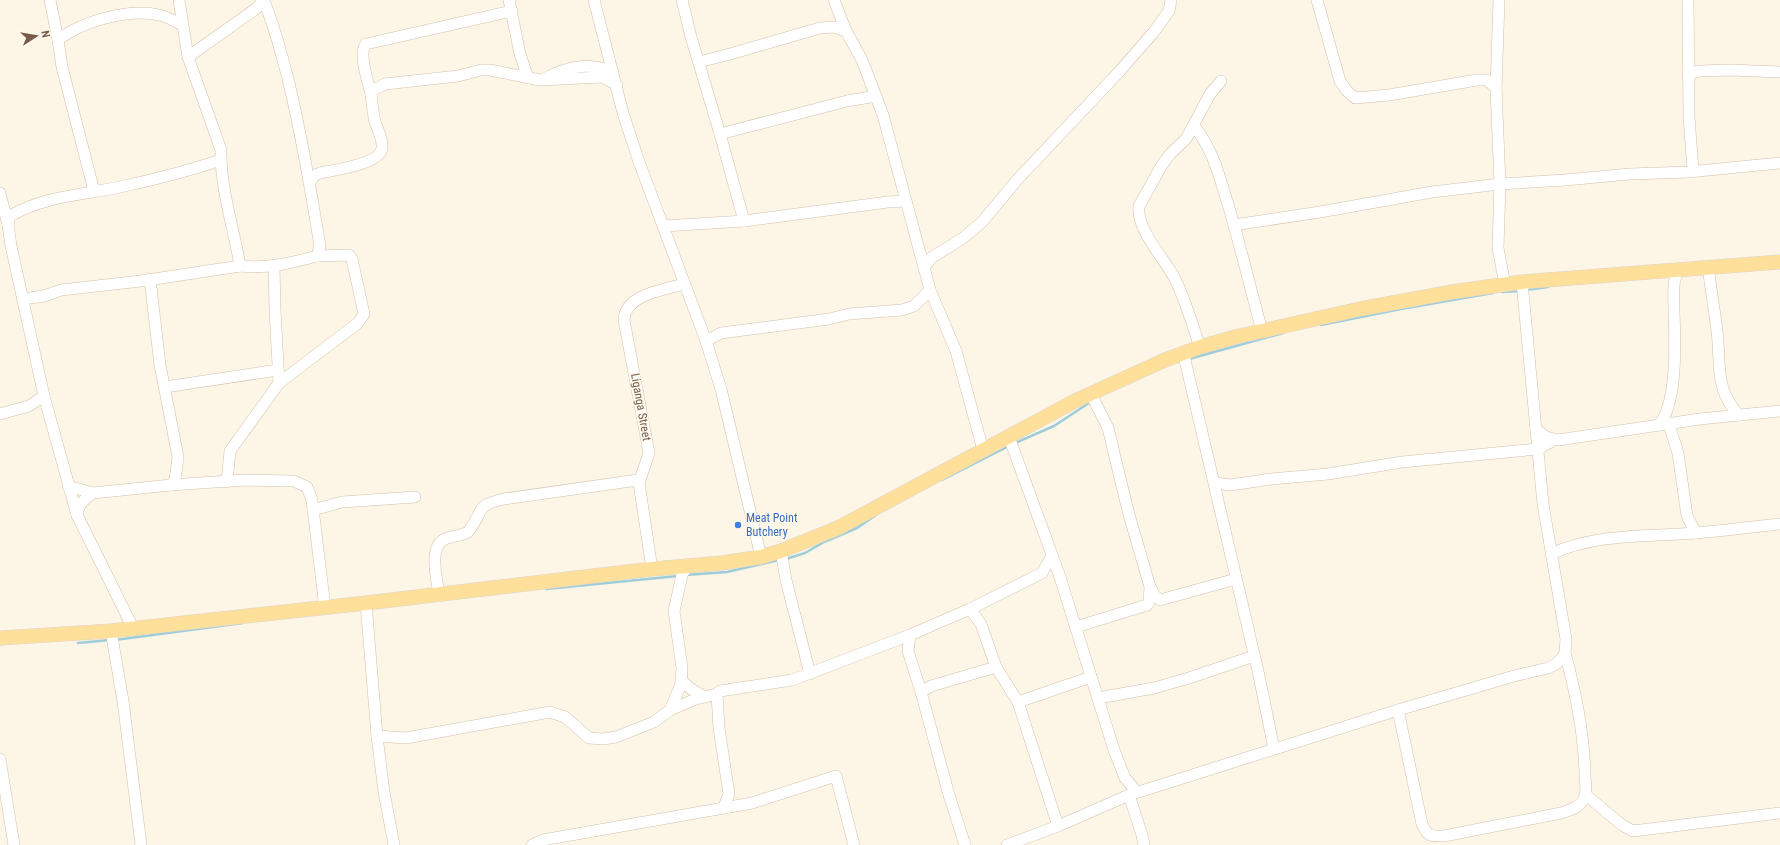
<svg xmlns="http://www.w3.org/2000/svg" width="1780" height="845" font-family="'Roboto Condensed',sans-serif">
	<rect width="100%" height="100%" fill="#fdf5e5"/>
	<g fill="none" stroke-linecap="round" stroke-linejoin="round">
		<!-- stream -->
		<g stroke="#9ecdda" stroke-width="2.5">
			<polyline points="1526,290 1548,287"/>
			<polyline points="1502,292 1521,291"/>
			<polyline points="1321,325 1401,309 1493,293"/>
			<polyline points="1189,359 1283,333"/>
			<polyline points="1015,443 1054,426 1092,401"/>
			<polyline points="942,480 1009,446"/>
			<polyline points="786,559 805,553 824,542 857,528 876,515"/>
			<polyline points="685,575 727,572 779,560"/>
			<polyline points="546,589 678,576"/>
			<polyline points="115,640 243,623"/>
			<polyline points="78,643 110,640"/>
		</g>
		<defs>
			<g id="minor">
				<polyline points="50,0 58,40 62,67 94,191"/>
				<path d="M179,0l9,57 33,93c-1,37 13,79 19,116"/>
				<polyline points="509,0 520,54 528,78"/>
				<polyline points="594,0 623,113 638,159 706,341 721,389 761,557"/>
				<polyline points="682,0 691,37 720,134 744,221"/>
				<polyline points="834,0 846,31 862,60 883,115 930,290 956,351 983,450"/>
				<polyline points="1317,0 1340,81 1346,90 1355,98 1389,95 1477,80 1487,80 1496,88 1500,184 1498,248 1505,285"/>
				<polyline points="1688,0 1689,117 1693,170"/>
				<path d="M58,40c24,-19 72,-32 101,-25 9,2 16,6 23,10"/>
				<polyline points="188,57 257,8 264,0"/>
				<polyline points="699,62 730,54 820,28 834,27 846,31"/>
				<path d="M546,78c23,-12 43,-16 67,-6"/>
				<polyline points="1688,78 1693,72 1700,71 1730,70 1780,72"/>
				<polyline points="1496,88 1499,0"/>
				<path d="M371,94c-3,-12 -13,-41 -5,-50l146,-33"/>
				<path d="M1194,126c19,24 24,46 33,75 13,43 23,86 35,130"/>
				<polyline points="720,134 847,101 876,96"/>
				<path d="M310,182l5,-7 5,-2c14,-3 61,-9 62,-25 1,-9 -4,-18 -7,-26 -2,-9 -3,-19 -4,-28l2,-4 12,-6 73,-8 23,-6h9l50,10 62,-3 15,8"/>
				<polyline points="0,193 8,225"/>
				<polyline points="1234,225 1320,212 1432,192 1500,184 1565,180 1630,174 1688,172 1780,163"/>
				<polyline points="664,226 744,221 888,202 905,201"/>
				<polyline points="274,266 275,310 279,383"/>
				<polyline points="924,267 931,258 963,238 982,222 1017,180 1118,73 1153,33 1169,11 1171,0"/>
				<path d="M1712,267l-3,6c2,19 6,39 8,58 4,32 -3,58 22,84"/>
				<path d="M23,299l21,-3 17,-6 80,-9 99,-15c27,3 51,-3 77,-10l3,-10c-9,-55 -18,-109 -31,-163 -7,-28 -14,-55 -25,-82"/>
				<polyline points="706,341 721,333 829,319 849,314 902,310 914,306 930,290"/>
				<path d="M1200,347c-8,-23 -15,-49 -26,-70 -11,-20 -38,-48 -35,-71l23,-41 8,-11 16,-15 24,-45 11,-13"/>
				<polyline points="1185,352 1185,360 1258,671 1274,749"/>
				<polyline points="165,387 278,370"/>
				<polyline points="0,414 29,406 44,396"/>
				<polyline points="1669,424 1678,453 1687,516 1696,533"/>
				<path d="M1659,425c19,-23 16,-85 15,-114 0,-13 -2,-29 4,-40"/>
				<polyline points="1536,429 1546,437 1558,440 1700,419 1780,411"/>
				<polyline points="1009,437 1059,574 1114,750 1125,778 1137,792"/>
				<polyline points="227,482 230,451 279,383 358,323 364,314 352,259 349,255 317,256"/>
				<polyline points="1215,483 1231,485 1271,479 1328,474 1402,462 1538,449 1554,440"/>
				<polyline points="171,485 244,480 294,481 307,487 312,500 325,608"/>
				<polyline points="68,486 93,493"/>
				<polyline points="313,510 342,502 415,497"/>
				<path d="M77,515c1,-11 8,-16 16,-22l78,-8 4,-5 3,-23 -18,-92 -10,-86"/>
				<polyline points="781,551 786,580 810,674"/>
				<path d="M1551,554c45,-21 96,-17 144,-21 28,-2 57,-6 85,-9"/>
				<path d="M652,569l-13,-86 10,-30 -25,-133c1,-26 40,-30 60,-36"/>
				<polyline points="1151,588 1154,595 1160,600 1236,579"/>
				<path d="M439,594c-2,-14 -11,-48 6,-55 7,-3 16,-3 23,-7 17,-20 4,-26 36,-33l134,-19"/>
				<polyline points="366,603 377,736 384,792 394,845"/>
				<polyline points="970,609 981,624 996,667 1018,702 1058,826"/>
				<polyline points="1076,627 1147,605 1149,603 1150,587 1128,511 1108,428 1091,394"/>
				<path d="M133,628l-56,-113 -33,-119 -33,-150 -3,-21 2,-9c34,-20 72,-21 110,-29 33,-7 68,-16 101,-27"/>
				<polyline points="111,631 123,701 141,845"/>
				<polyline points="910,635 908,651 921,692 949,795 965,845"/>
				<polyline points="681,680 691,689 705,697"/>
				<polyline points="921,692 931,686 996,667"/>
				<polyline points="1098,698 1154,688 1189,678 1254,656"/>
				<polyline points="1018,702 1091,677"/>
				<polyline points="670,710 696,699 717,694"/>
				<path d="M1398,710l24,114c6,13 7,12 22,12l117,-23c10,-3 20,-6 24,-17 2,-6 0,-15 0,-21 -1,-42 -9,-82 -20,-122"/>
				<polyline points="377,736 406,738 550,712 565,717 589,738 603,739 616,737 654,722 670,710 681,684 682,668 674,611 682,575 687,566"/>
				<polyline points="0,759 14,845"/>
				<polyline points="1129,795 1142,835 1144,845"/>
				<polyline points="1586,795 1622,825 1633,831 1780,813"/>
				<polyline points="724,807 729,794 719,728 717,694 720,691 792,680 910,635 970,609 1042,573 1052,556"/>
				<polyline points="532,845 543,840 752,803 836,776 854,845"/>
				<polyline points="1007,845 1058,826 1129,795 1398,710 1514,676 1548,668 1556,664 1563,657 1565,653 1566,639 1543,504 1522,282"/>
			</g>
			<polyline id="major" points="0,638 111,631 366,603 652,569 722,563 761,557 781,551 838,528 1077,400 1165,360 1200,347 1235,337 1360,309 1452,292 1522,282 1780,262"/>
		</defs>
		<!-- minor casing -->
		<use href="#minor" stroke="#d1c0ad" stroke-width="12"/>
		<!-- major casing -->
		<use href="#major" stroke="#dcd5d0" stroke-width="15"/>
		<!-- minor -->
		<use href="#minor" stroke="#fff" stroke-width="11"/>
		<!-- major -->
		<use href="#major" stroke="#fee09a" stroke-width="14"/>
	</g>
	<!-- markers -->
	<circle fill="#3f7fe0" stroke="#fff9ec" stroke-width="1.5" cx="738" cy="525" r="4"/>
	<g text-anchor="middle" dominant-baseline="central" stroke-width="3" stroke-linejoin="round" paint-order="stroke">
		<!-- street labels -->
		<g font-size="12" fill="#775c49" stroke="#fff9ec">
			<text transform="translate(641 407) rotate(80)">Liganga Street</text>
		</g>
		<!-- shop labels -->
		<g font-size="12" fill="#366cbe" stroke="#fff9ec" text-anchor="start">
			<text x="746" y="518">Meat Point<tspan x="746" dy="14">Butchery</tspan></text>
		</g>
	</g>
	<!-- north arrow -->
	<g transform="translate(36 36) rotate(78)" stroke="#fff9ec" stroke-width="3" paint-order="stroke">
	<path d="M0-3L7 15L0 10L-7 15Z" fill="#775c49"/>
	<text y="-6" font-size="11" font-weight="bold" text-anchor="middle" fill="#775c49">N</text>
	</g>
</svg>
